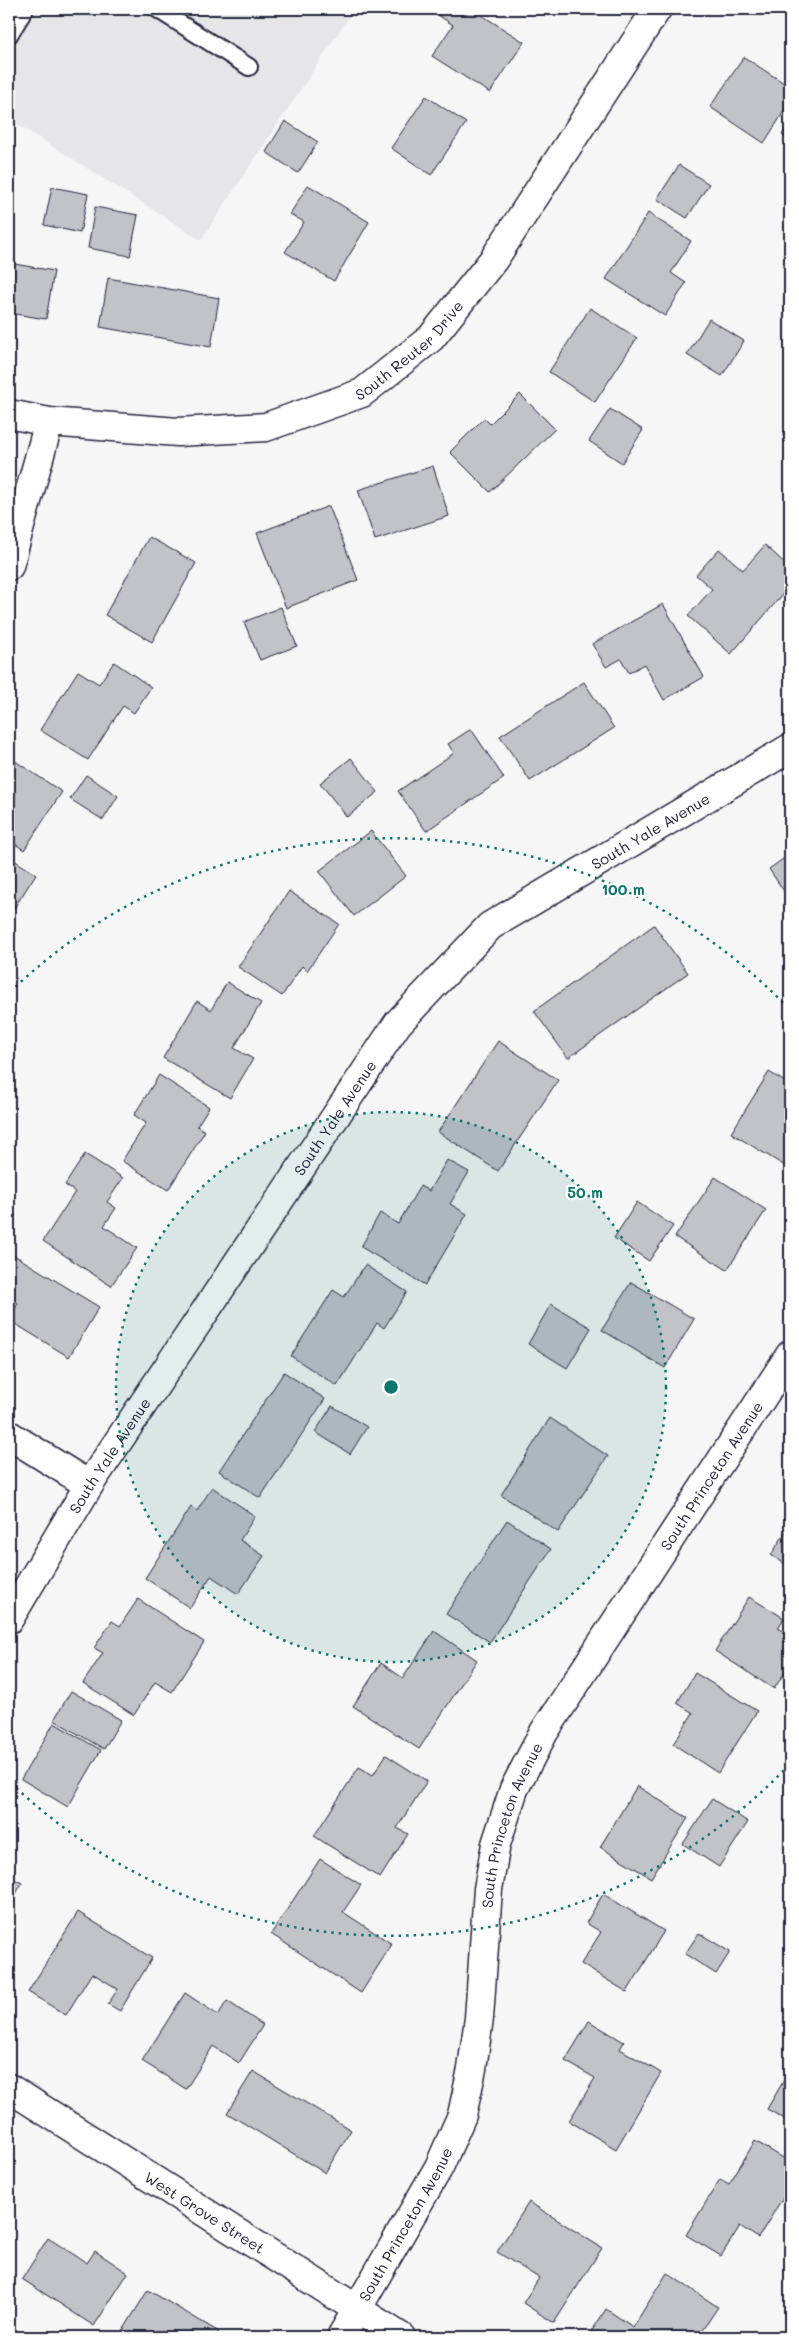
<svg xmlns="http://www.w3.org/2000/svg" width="799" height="2346" font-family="Mali,sans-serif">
	<rect width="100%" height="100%" fill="#f6f6f7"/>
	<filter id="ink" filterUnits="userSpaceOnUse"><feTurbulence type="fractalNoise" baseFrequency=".02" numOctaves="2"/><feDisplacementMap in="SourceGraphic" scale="10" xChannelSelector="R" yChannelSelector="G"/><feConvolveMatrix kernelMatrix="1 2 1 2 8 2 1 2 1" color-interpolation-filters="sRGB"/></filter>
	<g filter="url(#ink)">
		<!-- built -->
		<polygon fill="#e6e6e9" points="9,9 354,9 201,240 9,119"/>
		<!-- building -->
		<g fill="#c2c2c9" stroke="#22223b">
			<polygon points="438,9 472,9 524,42 490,93 432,56 453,25 435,13"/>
			<polygon points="744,57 790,87 790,102 764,143 710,107"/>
			<polygon points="426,96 466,123 431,175 391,148"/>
			<polygon points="285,121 318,142 298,173 266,152"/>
			<polygon points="790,122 790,140 782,135"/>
			<polygon points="679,165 709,184 687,218 657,199"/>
			<polygon points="308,185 369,222 334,281 285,252 304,222 290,214"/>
			<polygon points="52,187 88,194 80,233 44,225"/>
			<polygon points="95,207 138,215 130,256 88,248"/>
			<polygon points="648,213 691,241 671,273 686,283 665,316 606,279"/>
			<polygon points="9,263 54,271 46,319 9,313"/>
			<polygon points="108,278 219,298 211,347 100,327"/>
			<polygon points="590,308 637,338 595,402 549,372"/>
			<polygon points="709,319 744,341 722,376 687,355"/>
			<polygon points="520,394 555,429 490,492 450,452 484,418 490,424"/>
			<polygon points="610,409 643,430 622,463 589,441"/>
			<polygon points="433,466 449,516 375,540 358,490"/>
			<polygon points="329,506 358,580 286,608 257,533"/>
			<polygon points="149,537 196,563 152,642 105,615"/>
			<polygon points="765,545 790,568 790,586 731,654 688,616 712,589 696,575 719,549 743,570"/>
			<polygon points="663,604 704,677 664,700 644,664 629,673 621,659 606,667 592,644"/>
			<polygon points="281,607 297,646 260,660 244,622"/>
			<polygon points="114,662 151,687 134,713 123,706 88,760 40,730 78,671 99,684"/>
			<polygon points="584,682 614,728 530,781 500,736"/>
			<polygon points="471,729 504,778 426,831 398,791 454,753 448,744"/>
			<polygon points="351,758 378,792 347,817 320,783"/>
			<polygon points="15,761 62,792 24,850 9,840 9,771"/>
			<polygon points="86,775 118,796 103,820 70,799"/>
			<polygon points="371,831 406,876 354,916 319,871"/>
			<polygon points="790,854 790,900 769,869"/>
			<polygon points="9,857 36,874 9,916"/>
			<polygon points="289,891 339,924 307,971 302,966 282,996 238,967"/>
			<polygon points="654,925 688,973 568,1058 534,1011"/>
			<polygon points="227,982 261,1003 234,1048 253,1059 230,1098 163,1058 197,1001 211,1010"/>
			<polygon points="498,1041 558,1080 498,1171 438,1132"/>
			<polygon points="769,1072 790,1085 790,1169 731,1133"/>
			<polygon points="159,1075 209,1107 197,1126 205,1131 168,1190 122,1161 146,1123 134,1115"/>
			<polygon points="85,1154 123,1178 107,1202 116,1208 104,1226 137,1248 111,1286 43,1241 75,1192 65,1185"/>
			<polygon points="447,1160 469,1172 450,1204 467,1214 425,1285 361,1247 380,1213 398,1224 420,1186 429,1191"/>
			<polygon points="715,1177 766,1210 727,1270 675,1237"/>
			<polygon points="637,1202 673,1226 649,1261 614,1238"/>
			<polygon points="9,1252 99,1307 69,1357 9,1320 18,1303 9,1297"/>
			<polygon points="365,1265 407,1292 384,1328 377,1323 337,1386 291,1356 333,1290 344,1297"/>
			<polygon points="631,1282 694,1319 665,1368 602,1330"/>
			<polygon points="551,1304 591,1328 567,1368 528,1344"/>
			<polygon points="284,1372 325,1399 260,1498 219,1471"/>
			<polygon points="332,1406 367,1427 350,1454 315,1432"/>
			<polygon points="550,1418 608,1456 558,1532 501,1495"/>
			<polygon points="212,1487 255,1516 240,1540 264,1556 238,1594 211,1576 190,1608 145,1578 191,1507 197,1511"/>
			<polygon points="507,1520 551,1549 490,1642 446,1614"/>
			<polygon points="790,1525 790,1567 771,1555"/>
			<polygon points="749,1597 784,1618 778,1628 790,1635 790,1664 774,1689 715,1651"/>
			<polygon points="138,1599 204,1642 172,1692 155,1682 134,1715 83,1683 103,1653 94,1648 112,1621 120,1626"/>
			<polygon points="434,1631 477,1660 419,1749 353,1706 381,1663 403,1678"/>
			<polygon points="695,1673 757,1711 718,1773 673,1744 693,1713 677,1703"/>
			<polygon points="71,1691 121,1720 104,1749 54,1720"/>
			<polygon points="54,1723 101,1750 68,1807 21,1779"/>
			<polygon points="386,1755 427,1781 397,1828 408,1834 380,1878 314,1836 359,1767 373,1775"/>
			<polygon points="637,1786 688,1818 651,1878 600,1847"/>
			<polygon points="712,1799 748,1822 719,1867 683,1844"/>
			<polygon points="320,1859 361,1885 343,1912 392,1944 361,1993 271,1934"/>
			<polygon points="9,1876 22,1883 9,1906"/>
			<polygon points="603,1894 664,1931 627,1992 581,1964 601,1932 586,1923"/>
			<polygon points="78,1912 152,1958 120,2011 108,2004 118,1989 92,1973 66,2015 28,1992"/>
			<polygon points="699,1933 730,1952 716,1974 685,1954"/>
			<polygon points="185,1993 218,2015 227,2001 263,2025 239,2063 213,2046 186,2089 142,2061"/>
			<polygon points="589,2021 624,2042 620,2049 661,2073 616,2149 569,2121 595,2078 565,2061"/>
			<polygon points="790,2070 790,2122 767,2109"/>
			<polygon points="253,2071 351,2130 325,2173 227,2113"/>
			<polygon points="755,2141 790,2162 790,2186 758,2238 740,2226 721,2256 686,2235 720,2179 729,2184"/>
			<polygon points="529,2202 602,2248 554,2323 523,2303 539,2278 497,2252"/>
			<polygon points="48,2238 87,2263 95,2251 128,2273 94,2326 22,2279"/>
			<polygon points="667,2273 718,2307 698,2337 588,2337 606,2309 633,2327"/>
			<polygon points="148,2290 219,2332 215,2337 119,2337"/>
		</g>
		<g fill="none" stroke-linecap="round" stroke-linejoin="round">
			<defs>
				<g id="service">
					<polyline points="157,9 249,67"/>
					<polyline points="9,35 25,9"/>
				</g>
				<g id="minor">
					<path id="s1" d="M9,414l40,8 129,10 88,-5 96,-34 69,-55 63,-79 163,-250"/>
					<polyline points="9,566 49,422"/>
					<polyline points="9,1435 89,1485"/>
					<path id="s2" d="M9,1619l80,-134 309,-462 92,-97 300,-178"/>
					<path id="s3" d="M9,2088l392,249"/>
					<path id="s4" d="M341,2337l98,-170 23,-52 10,-46 7,-51 9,-129 8,-45 18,-55 30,-57 246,-377"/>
				</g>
			</defs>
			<!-- service casing -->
			<use href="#service" stroke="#22223b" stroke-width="20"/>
			<!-- minor casing -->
			<use href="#minor" stroke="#22223b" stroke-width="31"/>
			<!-- service -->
			<use href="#service" stroke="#fff" stroke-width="16"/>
			<!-- minor -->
			<use href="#minor" stroke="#fff" stroke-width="28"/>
		</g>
	</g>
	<!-- distance rings -->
	<circle cx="391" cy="1387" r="275" fill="#0f766e" fill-opacity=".12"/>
	<g fill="none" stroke="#0f766e" stroke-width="2.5" stroke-dasharray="2.5 5">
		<circle cx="391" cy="1387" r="275"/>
		<path d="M789 1765A549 549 0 0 1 10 1782M10 992A549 549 0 0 1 789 1009"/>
	</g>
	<g text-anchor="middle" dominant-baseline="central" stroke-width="4.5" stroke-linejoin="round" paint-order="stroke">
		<!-- street labels -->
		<g font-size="15" fill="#22223b" stroke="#fff">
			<text stroke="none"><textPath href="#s1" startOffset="424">South Reuter Drive</textPath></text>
			<text stroke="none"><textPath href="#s2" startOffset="1032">South Yale Avenue</textPath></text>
			<text stroke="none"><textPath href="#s2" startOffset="598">South Yale Avenue</textPath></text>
			<text stroke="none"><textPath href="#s2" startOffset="192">South Yale Avenue</textPath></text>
			<text stroke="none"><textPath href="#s4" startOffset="955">South Princeton Avenue</textPath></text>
			<text stroke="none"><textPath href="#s4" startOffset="549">South Princeton Avenue</textPath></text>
			<text stroke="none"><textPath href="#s3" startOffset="232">West Grove Street</textPath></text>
			<text stroke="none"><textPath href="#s4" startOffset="130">South Princeton Avenue</textPath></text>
		</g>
	</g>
	<circle cx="391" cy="1387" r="8" fill="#0f766e" stroke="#fff" stroke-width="2.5"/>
	<g font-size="15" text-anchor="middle" font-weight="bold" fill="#0f766e" stroke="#fff" stroke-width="4.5" stroke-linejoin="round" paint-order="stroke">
		<text x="623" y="895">100 m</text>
		<text x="585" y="1198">50 m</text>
	</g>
	<!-- margin -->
	<rect width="799" height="2346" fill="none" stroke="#fff" stroke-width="30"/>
	<rect x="15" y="15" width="769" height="2316" fill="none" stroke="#22223b" stroke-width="2" filter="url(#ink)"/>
</svg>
